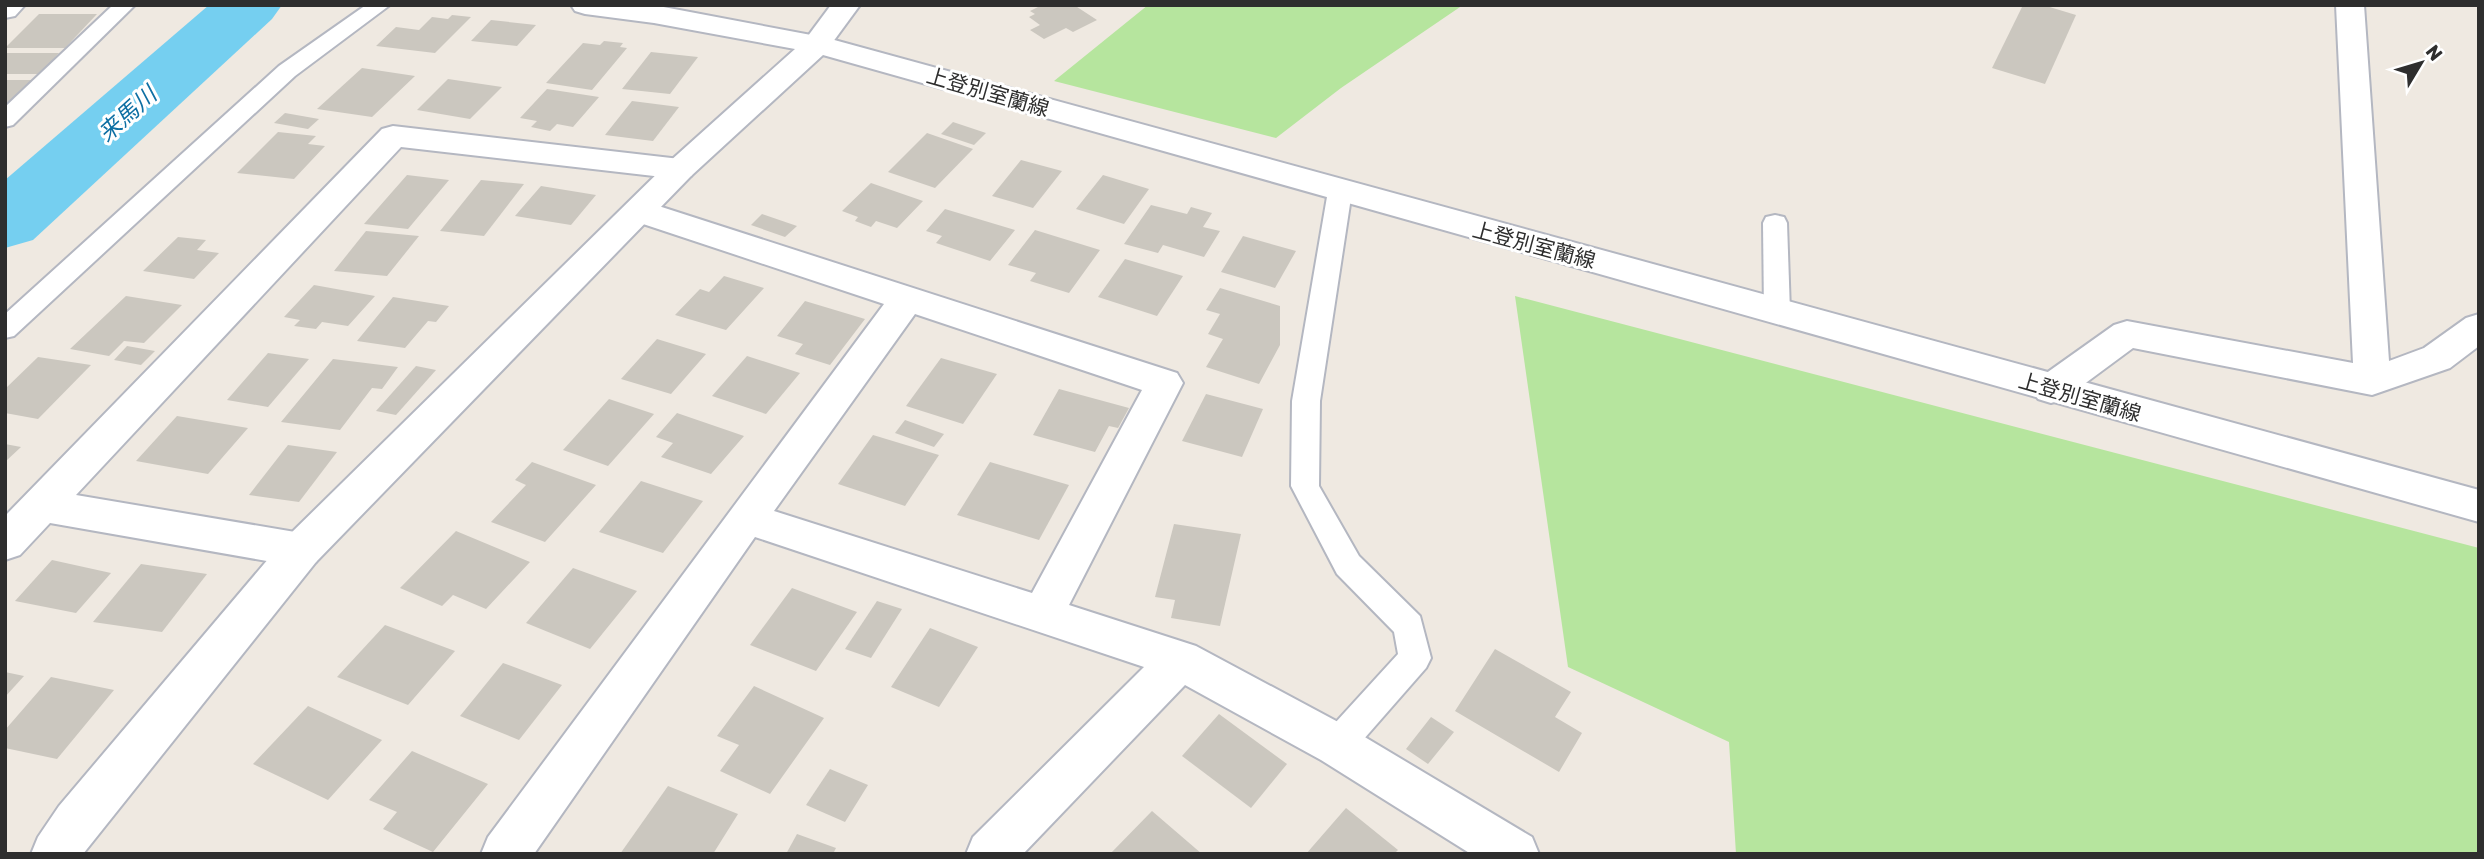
<svg xmlns="http://www.w3.org/2000/svg" width="2484" height="859" font-family="Rubik,'Noto Sans JP',sans-serif">
	<rect width="100%" height="100%" fill="#efe9e1"/>
	<!-- green -->
	<g fill="#b6e59e">
		<polygon points="1148,5 1463,5 1341,88 1276,138 1054,81"/>
		<polygon points="1515,296 2479,548 2479,854 1736,854 1729,742 1568,667"/>
	</g>
	<g fill="none" stroke-linecap="round" stroke-linejoin="round">
		<!-- river -->
		<polygon fill="#75cff0" fill-rule="evenodd" points="209,5 282,5 272,19 33,240 5,248 5,180"/>
	</g>
	<!-- building -->
	<g fill="#cbc7bf">
		<polygon points="1042,5 1074,5 1097,20 1073,32 1066,28 1044,39 1030,30 1040,25 1029,17 1035,14 1030,11"/>
		<polygon points="2023,5 2043,5 2076,15 2045,84 1992,68"/>
		<polygon points="39,14 97,14 65,48 5,48"/>
		<polygon points="452,15 471,17 435,53 376,46 396,27 419,30 432,17 448,19"/>
		<polygon points="491,20 536,25 517,46 471,41"/>
		<polygon points="604,41 623,43 620,47 627,48 592,90 546,83 583,43 600,45"/>
		<polygon points="651,52 698,57 670,94 622,89"/>
		<polygon points="5,53 59,53 40,74 5,74"/>
		<polygon points="362,68 415,76 372,117 317,109"/>
		<polygon points="448,79 502,87 470,119 417,110"/>
		<polygon points="5,80 33,80 5,109"/>
		<polygon points="547,89 599,97 573,127 557,124 550,131 531,127 537,121 520,118"/>
		<polygon points="632,101 679,107 653,141 605,135"/>
		<polygon points="285,113 319,119 308,129 274,123"/>
		<polygon points="953,122 986,133 974,145 941,134"/>
		<polygon points="278,132 316,136 308,144 325,146 294,179 237,173"/>
		<polygon points="927,133 973,149 935,188 888,172"/>
		<polygon points="1021,160 1062,171 1033,208 992,196"/>
		<polygon points="407,175 449,180 408,229 364,224"/>
		<polygon points="1103,175 1149,189 1124,224 1076,209"/>
		<polygon points="481,180 524,184 484,236 440,231"/>
		<polygon points="871,183 923,201 897,228 876,221 871,227 855,221 858,217 842,211"/>
		<polygon points="541,186 596,195 571,225 515,216"/>
		<polygon points="1151,205 1187,214 1191,207 1212,213 1203,227 1220,231 1204,257 1163,245 1158,253 1124,244"/>
		<polygon points="945,209 1015,230 990,261 936,243 942,236 926,231"/>
		<polygon points="762,214 797,226 785,237 751,225"/>
		<polygon points="1035,230 1100,250 1069,293 1030,281 1036,273 1008,265"/>
		<polygon points="366,231 419,236 387,276 334,271"/>
		<polygon points="1243,236 1296,251 1275,288 1221,272"/>
		<polygon points="178,237 206,240 197,250 219,253 194,279 143,271"/>
		<polygon points="1125,259 1183,276 1157,316 1098,297"/>
		<polygon points="724,276 764,288 726,330 675,315 700,289 709,292"/>
		<polygon points="314,285 375,296 348,326 322,322 316,329 294,326 300,320 284,317"/>
		<polygon points="1220,288 1280,306 1280,345 1259,384 1206,367 1223,339 1208,334 1220,314 1206,310"/>
		<polygon points="126,296 182,305 144,343 124,341 109,356 70,349"/>
		<polygon points="393,297 449,306 436,322 428,321 405,348 357,341"/>
		<polygon points="805,301 865,319 830,365 795,354 803,344 777,336"/>
		<polygon points="657,339 706,354 671,394 621,379"/>
		<polygon points="127,346 155,351 141,365 114,360"/>
		<polygon points="268,353 309,359 268,407 227,400"/>
		<polygon points="747,356 800,373 766,414 712,396"/>
		<polygon points="38,357 91,365 38,419 5,413 5,389"/>
		<polygon points="941,358 997,374 963,424 906,406"/>
		<polygon points="333,359 398,367 382,389 372,388 340,430 281,422"/>
		<polygon points="416,366 436,370 396,415 376,411"/>
		<polygon points="1059,389 1129,408 1118,428 1109,426 1095,452 1033,435"/>
		<polygon points="1206,394 1263,409 1242,457 1182,441"/>
		<polygon points="609,399 654,414 608,466 563,450"/>
		<polygon points="677,413 744,436 711,474 661,457 673,443 656,437"/>
		<polygon points="177,416 248,428 208,474 136,461"/>
		<polygon points="905,420 944,434 934,447 895,433"/>
		<polygon points="873,435 939,455 905,506 838,484"/>
		<polygon points="5,444 21,447 5,462"/>
		<polygon points="288,445 337,452 299,502 249,495"/>
		<polygon points="532,462 596,485 545,542 491,522 526,485 515,480"/>
		<polygon points="990,462 1069,485 1039,540 957,515"/>
		<polygon points="641,481 703,501 663,553 599,532"/>
		<polygon points="1174,524 1241,534 1220,626 1171,618 1175,600 1155,597"/>
		<polygon points="456,531 530,562 486,609 453,595 442,606 400,588"/>
		<polygon points="52,560 111,573 76,613 15,601"/>
		<polygon points="141,564 207,574 162,632 93,622"/>
		<polygon points="573,568 637,591 590,649 526,623"/>
		<polygon points="792,588 857,612 816,671 750,645"/>
		<polygon points="877,601 902,609 871,658 845,649"/>
		<polygon points="385,625 455,651 408,705 337,677"/>
		<polygon points="930,628 978,647 939,707 891,687"/>
		<polygon points="1495,649 1571,692 1555,717 1582,733 1559,772 1455,711"/>
		<polygon points="503,663 562,685 519,740 460,716"/>
		<polygon points="5,672 24,676 5,697"/>
		<polygon points="51,677 114,690 57,759 5,748 5,730"/>
		<polygon points="754,686 824,718 770,794 720,771 739,745 717,736"/>
		<polygon points="308,706 382,740 328,800 253,764"/>
		<polygon points="1219,714 1287,764 1251,808 1182,756"/>
		<polygon points="1431,717 1454,732 1428,764 1406,749"/>
		<polygon points="412,751 488,784 433,852 383,829 397,812 369,800"/>
		<polygon points="830,769 868,785 845,822 806,805"/>
		<polygon points="668,786 738,814 713,854 620,854"/>
		<polygon points="1346,808 1398,850 1394,854 1306,854"/>
		<polygon points="1152,811 1202,854 1110,854"/>
		<polygon points="797,834 836,848 833,854 786,854"/>
	</g>
	<g fill="none" stroke-linecap="round" stroke-linejoin="round">
		<defs>
			<g id="lane">
				<polygon points="113,5 135,5 13,125 5,127 5,107"/>
				<polygon points="366,5 390,5 295,76 14,336 5,338 5,314 279,66"/>
				<polygon points="1340,183 1348,185 1352,191 1320,401 1319,486 1359,556 1420,616 1431,658 1426,668 1349,756 1337,760 1325,756 1320,745 1325,734 1398,654 1394,632 1337,574 1291,486 1292,401 1328,191 1332,185"/>
				<polygon points="1775,215 1784,217 1787,223 1790,312 1786,319 1777,321 1768,319 1764,312 1763,223 1766,217"/>
			</g>
			<g id="street">
				<polygon points="5,5 25,5 15,16 5,18"/>
				<polygon points="831,5 860,5 827,50 817,53 807,50 802,44"/>
				<polygon points="2336,5 2364,5 2389,361 2424,348 2466,318 2479,314 2479,346 2450,368 2372,395 2133,348 2064,399 2051,403 2038,399 2032,389 2038,379 2114,325 2127,321 2353,363"/>
				<polygon points="393,126 680,159 691,162 696,169 691,176 680,179 401,147 76,495 301,533 316,538 322,550 316,562 301,567 50,523 20,555 5,560 5,516 382,129"/>
				<path d="M640,200l537,173 6,10 -114,222 127,41 157,84 179,107 7,17h-68l-150,-94 -136,-75 -162,169h-57l7,-17 171,-170 -389,-130 -221,317h-53l7,-17 396,-533 -256,-85 -5,-8 5,-8zM915,314l227,76 -110,203 -258,-82z"/>
			</g>
			<polygon id="secondary" points="571,5 653,5 827,38 2479,490 2479,522 823,55 691,176 316,562 83,854 31,854 38,837 59,806 286,538 669,162 795,49 654,23 585,14 575,11"/>
		</defs>
		<!-- lane casing -->
		<use href="#lane" stroke="#b4b7c1" stroke-width="4"/>
		<!-- street casing -->
		<use href="#street" stroke="#b4b7c1" stroke-width="4"/>
		<!-- secondary casing -->
		<use href="#secondary" stroke="#b4b7c1" stroke-width="4"/>
		<!-- lane -->
		<use href="#lane" fill="#fff" fill-rule="evenodd"/>
		<!-- street -->
		<use href="#street" fill="#fff" fill-rule="evenodd"/>
		<!-- secondary -->
		<use href="#secondary" fill="#fff" fill-rule="evenodd"/>
	</g>
	<g text-anchor="middle" dominant-baseline="central" stroke-width="6" stroke-linejoin="round" paint-order="stroke">
		<!-- street labels -->
		<g font-size="21" fill="#2e2e2e" stroke="#fff">
			<text transform="translate(988 92) rotate(16)">上登別室蘭線</text>
			<text transform="translate(1534 245) rotate(15)">上登別室蘭線</text>
			<text transform="translate(2080 397) rotate(16)">上登別室蘭線</text>
		</g>
		<!-- water labels -->
		<g font-size="23" font-style="italic" fill="#0d6fa3" stroke="#fff">
			<text transform="translate(127 114) rotate(-42)">来馬川</text>
		</g>
	</g>
	<!-- border -->
	<rect width="2484" height="859" fill="none" stroke="#2e2e2e" stroke-width="14"/>
	<!-- north arrow -->
	<g transform="translate(2421 63) rotate(52)" stroke="#ffffff" stroke-width="5" paint-order="stroke">
	<path d="M0-5L12 26L0 18L-12 26Z" fill="#2e2e2e"/>
	<text y="-10" font-size="19" font-weight="bold" text-anchor="middle" fill="#2e2e2e">N</text>
	</g>
</svg>
